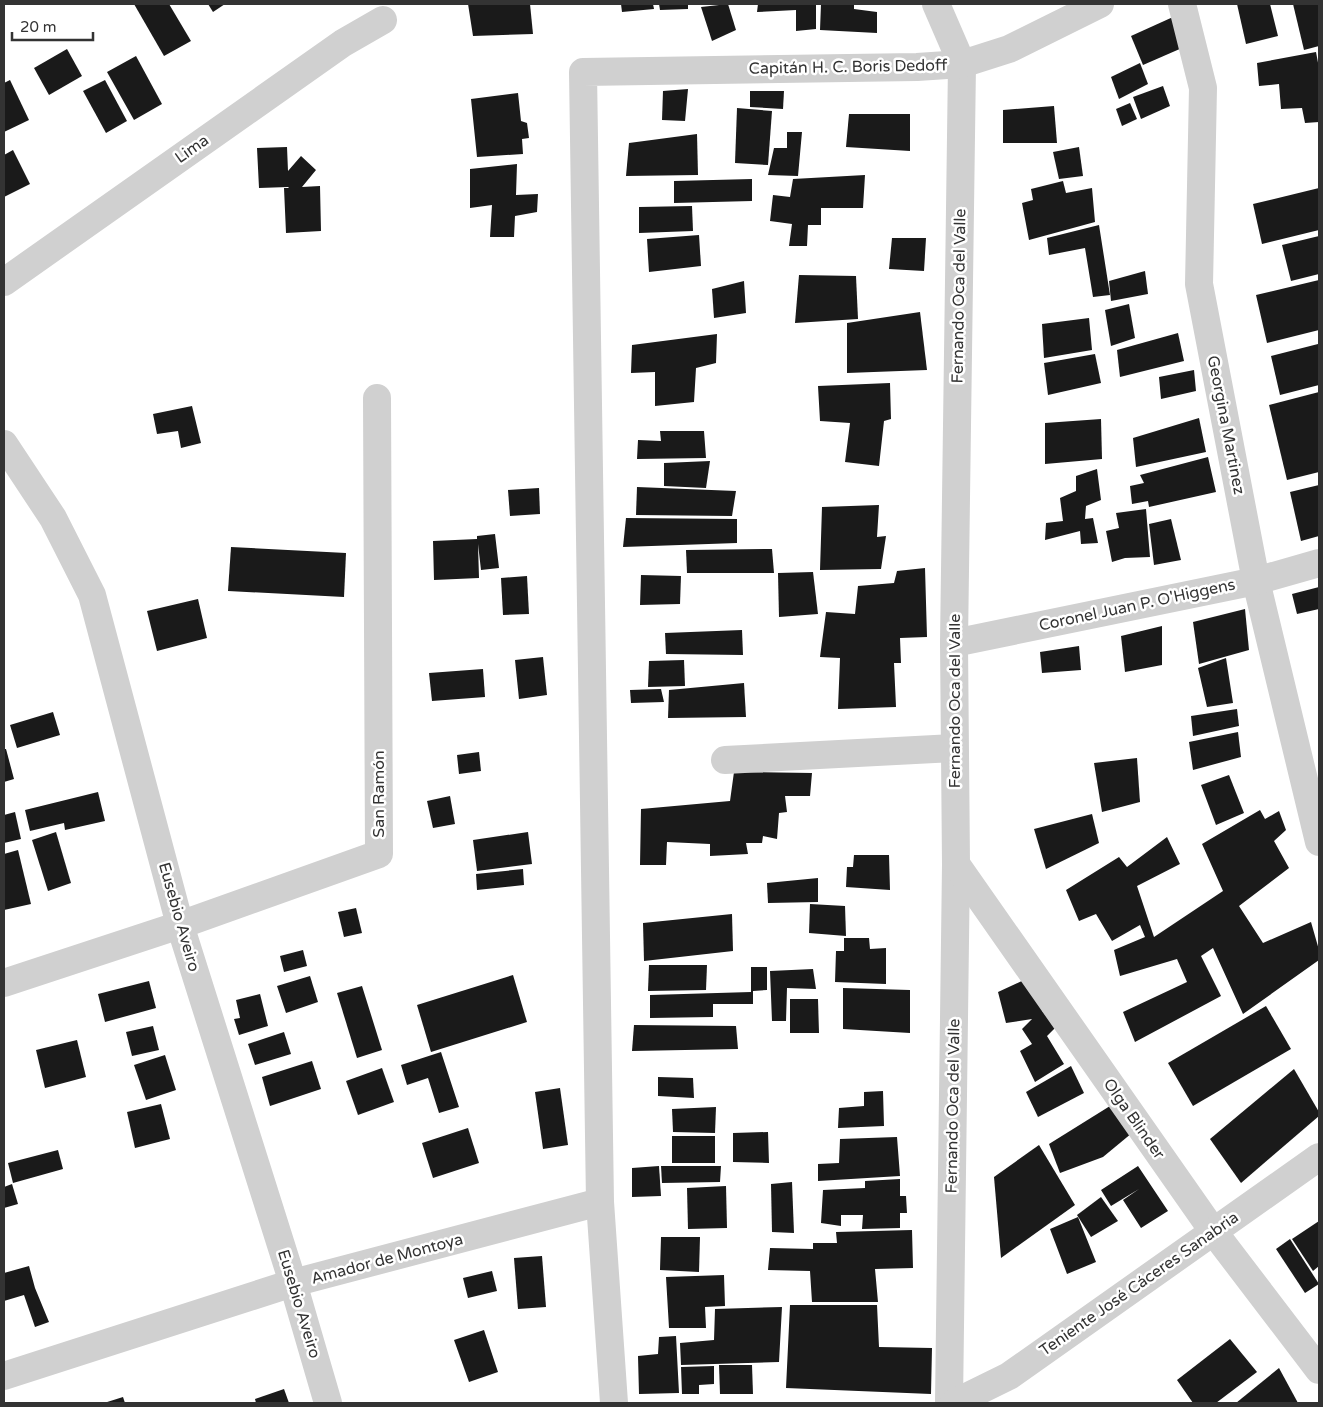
<svg xmlns="http://www.w3.org/2000/svg" width="1323" height="1407" font-family="'Varela Round',sans-serif">
	<rect width="100%" height="100%" fill="#fff"/>
	<!-- building -->
	<g fill="#1a1a1a">
		<polygon points="134,4 169,4 191,41 164,56"/>
		<polygon points="208,4 225,4 213,12"/>
		<polygon points="468,4 530,4 533,34 473,36"/>
		<polygon points="621,4 653,4 654,9 622,12"/>
		<polygon points="659,4 688,4 688,9 660,10"/>
		<polygon points="728,4 736,30 712,41 701,7"/>
		<polygon points="758,4 816,4 816,29 796,31 796,10 757,12"/>
		<polygon points="821,4 854,4 854,9 877,12 877,33 820,30"/>
		<polygon points="1237,4 1270,4 1278,36 1246,44"/>
		<polygon points="1293,4 1319,4 1319,46 1304,50"/>
		<polygon points="1173,17 1182,48 1143,65 1131,36"/>
		<polygon points="67,49 82,76 49,95 34,68"/>
		<polygon points="1316,52 1319,68 1319,122 1305,123 1302,108 1281,109 1279,84 1259,86 1257,63"/>
		<polygon points="136,56 162,104 134,120 107,72"/>
		<polygon points="1140,63 1148,84 1119,99 1111,77"/>
		<polygon points="10,80 29,120 4,132 4,83"/>
		<polygon points="105,80 127,121 106,133 83,91"/>
		<polygon points="1163,86 1170,106 1141,119 1133,97"/>
		<polygon points="688,89 685,121 662,120 663,91"/>
		<polygon points="750,91 784,91 783,109 750,107"/>
		<polygon points="518,93 521,121 527,123 529,138 522,139 523,154 477,157 471,99"/>
		<polygon points="1130,103 1137,119 1122,126 1116,109"/>
		<polygon points="1054,106 1057,143 1003,143 1003,110"/>
		<polygon points="737,108 772,111 768,165 735,163"/>
		<polygon points="849,114 910,114 910,151 846,147"/>
		<polygon points="787,132 802,132 798,176 768,175 774,148 787,148"/>
		<polygon points="697,134 698,175 626,176 629,143"/>
		<polygon points="287,147 288,171 301,156 316,170 302,187 320,186 321,231 286,233 284,188 289,188 288,187 259,188 257,148"/>
		<polygon points="1079,147 1083,176 1059,179 1053,152"/>
		<polygon points="13,150 30,184 4,197 4,155"/>
		<polygon points="517,164 516,195 538,194 537,212 515,216 514,237 490,237 492,205 470,208 470,169"/>
		<polygon points="865,175 863,208 821,208 821,225 808,225 807,246 789,246 792,224 770,221 773,195 790,197 793,179"/>
		<polygon points="752,179 752,201 674,203 674,181"/>
		<polygon points="1063,181 1066,193 1092,188 1095,222 1029,240 1022,203 1033,200 1031,189"/>
		<polygon points="1319,188 1319,230 1262,244 1253,204"/>
		<polygon points="692,206 693,231 639,233 639,207"/>
		<polygon points="1099,225 1110,295 1093,297 1085,248 1049,255 1047,238"/>
		<polygon points="699,235 701,266 649,272 647,239"/>
		<polygon points="1319,236 1319,274 1291,281 1282,245"/>
		<polygon points="892,238 926,238 924,271 889,269"/>
		<polygon points="1145,271 1148,294 1111,301 1109,281"/>
		<polygon points="799,275 856,276 858,319 795,323"/>
		<polygon points="1319,280 1319,330 1267,343 1256,295"/>
		<polygon points="744,281 746,313 714,318 712,289"/>
		<polygon points="1129,304 1135,338 1111,346 1105,310"/>
		<polygon points="920,312 927,370 847,373 847,323"/>
		<polygon points="1089,318 1092,350 1044,358 1042,324"/>
		<polygon points="1178,333 1184,361 1120,377 1117,350"/>
		<polygon points="717,334 716,363 696,368 694,402 655,406 655,372 631,373 632,345"/>
		<polygon points="1318,344 1319,385 1280,395 1271,356"/>
		<polygon points="1095,354 1101,383 1048,395 1044,363"/>
		<polygon points="1194,370 1196,391 1161,399 1159,377"/>
		<polygon points="890,383 891,419 884,421 879,466 845,462 850,423 820,421 818,386"/>
		<polygon points="1319,392 1319,472 1287,480 1269,405"/>
		<polygon points="192,406 201,443 181,448 178,431 157,434 153,414"/>
		<polygon points="1199,418 1206,452 1136,467 1133,438"/>
		<polygon points="1101,419 1102,459 1045,464 1045,423"/>
		<polygon points="660,431 704,431 706,458 637,459 638,440 661,441"/>
		<polygon points="1208,457 1216,492 1149,507 1148,501 1132,504 1130,486 1144,483 1140,475"/>
		<polygon points="710,461 706,488 664,486 664,463"/>
		<polygon points="1097,469 1101,500 1086,506 1085,519 1093,518 1098,543 1081,544 1080,531 1045,540 1046,523 1063,521 1060,498 1076,491 1076,476"/>
		<polygon points="1319,485 1319,536 1301,541 1290,492"/>
		<polygon points="637,487 736,491 732,516 636,515"/>
		<polygon points="539,488 540,514 510,516 508,490"/>
		<polygon points="879,505 877,537 886,536 881,569 820,570 822,507"/>
		<polygon points="1146,509 1150,557 1125,558 1112,562 1106,531 1119,528 1116,513"/>
		<polygon points="626,518 737,519 737,543 623,547"/>
		<polygon points="1171,519 1181,560 1154,565 1149,524"/>
		<polygon points="495,534 499,568 481,570 478,544 479,578 434,580 433,541 477,539 477,536"/>
		<polygon points="231,547 346,553 344,597 228,591"/>
		<polygon points="772,549 774,573 687,573 686,550"/>
		<polygon points="925,568 927,637 900,638 901,663 894,663 896,707 838,709 840,658 820,657 826,612 855,614 858,586 894,583 897,571"/>
		<polygon points="813,572 818,614 779,617 778,573"/>
		<polygon points="641,575 681,576 680,604 640,605"/>
		<polygon points="527,576 529,614 503,615 501,578"/>
		<polygon points="1319,587 1319,609 1297,614 1292,594"/>
		<polygon points="198,599 207,638 157,651 147,611"/>
		<polygon points="1245,609 1249,650 1199,664 1193,622"/>
		<polygon points="1162,626 1162,665 1125,672 1121,636"/>
		<polygon points="742,630 743,655 666,654 665,633"/>
		<polygon points="1079,646 1081,670 1042,673 1040,652"/>
		<polygon points="543,657 547,695 519,699 515,660"/>
		<polygon points="1226,658 1233,703 1207,707 1198,668"/>
		<polygon points="684,660 685,686 648,687 649,661"/>
		<polygon points="483,669 485,697 432,701 429,673"/>
		<polygon points="744,683 746,717 668,718 669,690"/>
		<polygon points="661,689 664,702 631,703 630,690"/>
		<polygon points="1237,709 1239,726 1193,736 1191,716"/>
		<polygon points="53,712 60,735 17,748 10,725"/>
		<polygon points="1238,732 1241,757 1193,770 1189,742"/>
		<polygon points="4,749 6,749 14,779 4,782"/>
		<polygon points="479,752 481,771 459,774 457,755"/>
		<polygon points="1137,758 1140,802 1102,812 1094,763"/>
		<polygon points="734,772 812,773 810,796 785,796 787,812 779,813 777,839 763,836 762,843 746,843 748,854 710,856 710,844 667,842 666,865 640,865 641,809 730,801"/>
		<polygon points="1229,775 1244,813 1216,825 1201,785"/>
		<polygon points="98,792 105,821 65,830 64,823 30,831 25,810"/>
		<polygon points="450,796 455,824 433,828 427,801"/>
		<polygon points="1260,810 1265,819 1279,811 1286,830 1274,841 1289,868 1239,906 1263,943 1311,922 1319,950 1319,960 1243,1014 1213,948 1201,956 1221,996 1135,1042 1123,1012 1187,982 1177,959 1120,976 1114,950 1145,937 1140,925 1112,941 1096,914 1079,921 1066,890 1119,857 1127,867 1167,837 1180,864 1137,886 1154,937 1223,891 1202,844"/>
		<polygon points="15,812 21,839 4,843 4,815"/>
		<polygon points="1092,814 1099,843 1046,869 1034,829"/>
		<polygon points="56,832 71,883 48,891 32,840"/>
		<polygon points="528,832 532,864 477,871 473,840"/>
		<polygon points="18,850 31,904 4,910 4,854"/>
		<polygon points="854,855 889,855 890,890 846,887 847,867 853,867"/>
		<polygon points="523,869 524,885 477,890 476,874"/>
		<polygon points="818,878 818,902 768,903 767,883"/>
		<polygon points="810,904 845,906 846,936 809,933"/>
		<polygon points="356,908 362,933 344,937 338,912"/>
		<polygon points="732,914 733,951 644,961 643,923"/>
		<polygon points="844,938 869,938 870,949 886,948 886,984 835,982 836,951 844,951"/>
		<polygon points="303,950 307,966 284,972 280,956"/>
		<polygon points="649,965 707,965 706,990 648,991"/>
		<polygon points="751,967 767,967 767,990 753,991 753,1004 713,1004 713,1017 650,1018 650,995 751,992"/>
		<polygon points="813,969 816,989 787,988 786,1021 772,1021 770,971"/>
		<polygon points="513,975 527,1022 431,1052 417,1005"/>
		<polygon points="310,976 318,1002 286,1013 277,986"/>
		<polygon points="1026,979 1043,1012 1046,1008 1059,1024 1047,1036 1064,1064 1035,1082 1020,1051 1032,1044 1022,1029 1032,1019 1006,1023 998,992"/>
		<polygon points="149,981 156,1008 105,1022 98,994"/>
		<polygon points="362,986 382,1050 357,1058 337,993"/>
		<polygon points="843,988 910,990 910,1033 843,1029"/>
		<polygon points="260,994 268,1026 239,1035 234,1019 240,1018 236,1000"/>
		<polygon points="790,999 818,999 819,1033 790,1033"/>
		<polygon points="1266,1006 1291,1049 1193,1106 1168,1063"/>
		<polygon points="634,1025 736,1026 738,1049 632,1051"/>
		<polygon points="153,1026 159,1050 132,1056 126,1032"/>
		<polygon points="284,1032 291,1054 255,1065 248,1044"/>
		<polygon points="77,1040 86,1077 45,1088 36,1050"/>
		<polygon points="441,1052 459,1107 439,1113 428,1078 407,1085 401,1065"/>
		<polygon points="165,1055 176,1090 146,1100 134,1065"/>
		<polygon points="312,1061 321,1089 270,1106 262,1077"/>
		<polygon points="1071,1066 1084,1093 1038,1117 1026,1092"/>
		<polygon points="382,1068 394,1102 358,1115 346,1081"/>
		<polygon points="1294,1069 1319,1112 1319,1116 1241,1183 1210,1139"/>
		<polygon points="658,1077 693,1078 694,1098 658,1096"/>
		<polygon points="560,1088 568,1145 543,1149 535,1092"/>
		<polygon points="883,1091 884,1126 838,1128 839,1108 864,1106 864,1092"/>
		<polygon points="161,1104 170,1139 135,1148 127,1112"/>
		<polygon points="1110,1106 1132,1133 1103,1157 1060,1173 1049,1144"/>
		<polygon points="716,1107 715,1133 673,1132 672,1109"/>
		<polygon points="468,1128 479,1163 433,1178 422,1143"/>
		<polygon points="768,1132 769,1163 733,1162 733,1133"/>
		<rect x="672" y="1136" width="43" height="27"/>
		<polygon points="897,1137 900,1176 818,1181 818,1164 839,1163 840,1139"/>
		<polygon points="1039,1145 1075,1205 1001,1258 994,1177"/>
		<polygon points="58,1150 63,1169 13,1183 8,1163"/>
		<polygon points="659,1166 661,1196 632,1197 632,1168"/>
		<polygon points="661,1166 721,1166 720,1182 662,1183"/>
		<polygon points="1138,1166 1168,1211 1141,1228 1123,1200 1139,1189 1111,1206 1101,1190"/>
		<polygon points="900,1179 900,1196 906,1196 907,1213 900,1213 900,1228 862,1229 863,1215 841,1215 841,1226 821,1223 823,1190 865,1188 865,1181"/>
		<polygon points="792,1182 794,1233 772,1232 771,1184"/>
		<polygon points="12,1184 18,1204 4,1208 4,1187"/>
		<polygon points="726,1186 727,1228 688,1229 687,1188"/>
		<polygon points="1101,1197 1118,1221 1091,1237 1077,1215"/>
		<polygon points="1078,1217 1096,1262 1067,1274 1050,1229"/>
		<polygon points="1319,1221 1319,1266 1313,1271 1292,1239"/>
		<polygon points="912,1230 913,1268 875,1269 878,1302 812,1302 810,1271 768,1270 770,1248 813,1249 813,1243 837,1243 836,1232"/>
		<polygon points="661,1237 700,1237 699,1272 660,1270"/>
		<polygon points="1290,1239 1319,1284 1305,1293 1276,1249"/>
		<polygon points="542,1256 546,1307 518,1309 514,1258"/>
		<polygon points="29,1266 35,1288 49,1322 35,1327 24,1295 4,1301 4,1273"/>
		<polygon points="492,1271 497,1291 468,1298 463,1278"/>
		<polygon points="724,1275 725,1306 705,1307 706,1328 669,1328 666,1277"/>
		<polygon points="790,1305 877,1305 879,1347 932,1348 931,1394 786,1388"/>
		<polygon points="782,1307 779,1362 681,1365 680,1343 714,1340 715,1309"/>
		<polygon points="484,1330 498,1372 469,1382 454,1340"/>
		<polygon points="676,1336 679,1393 639,1394 638,1356 658,1354 659,1337"/>
		<polygon points="1230,1339 1257,1372 1216,1403 1193,1403 1177,1380"/>
		<polygon points="719,1365 752,1365 753,1394 720,1394"/>
		<polygon points="714,1366 714,1384 699,1385 699,1394 682,1394 681,1367"/>
		<polygon points="1279,1368 1298,1403 1236,1403"/>
		<polygon points="284,1389 289,1403 256,1403 255,1399"/>
		<polygon points="123,1397 125,1403 104,1403"/>
	</g>
	<g fill="none" stroke-linecap="round" stroke-linejoin="round">
		<!-- minor -->
		<g stroke="#d0d0d0" stroke-width="28">
			<polyline points="936,4 962,64 954,643 956,864 949,1403"/>
			<polyline points="1182,4 1203,88 1199,284 1256,581 1319,842"/>
			<polyline points="4,282 343,43 383,20"/>
			<polyline points="4,444 53,518 92,595 180,925 293,1283 328,1403"/>
			<polyline points="954,643 1256,581 1319,563"/>
			<polyline points="725,760 954,748"/>
			<polyline points="956,864 1213,1231 1319,1370"/>
			<polyline points="4,983 180,925 379,854 377,398"/>
			<polyline points="4,1376 293,1283 600,1202"/>
			<polyline points="614,1403 600,1202 583,72 917,67 962,64 1009,49 1100,4"/>
			<polyline points="954,1403 1009,1376 1319,1157"/>
		</g>
	</g>
	<g text-anchor="middle" dominant-baseline="central" stroke-width="5" stroke-linejoin="round" paint-order="stroke">
		<!-- street labels -->
		<g font-size="16" fill="#333" stroke="#fff">
			<text transform="translate(848 67) rotate(-1)">Capitán H. C. Boris Dedoff</text>
			<text transform="translate(192 149) rotate(-35)">Lima</text>
			<text transform="translate(959 296) rotate(-89)">Fernando Oca del Valle</text>
			<text transform="translate(1226 425) rotate(79)">Georgina Martinez</text>
			<text transform="translate(1137 605) rotate(-12)">Coronel Juan P. O'Higgens</text>
			<text transform="translate(955 701) rotate(-90)">Fernando Oca del Valle</text>
			<text transform="translate(379 794) rotate(-90)">San Ramón</text>
			<text transform="translate(179 917) rotate(74)">Eusebio Aveiro</text>
			<text transform="translate(953 1106) rotate(-89)">Fernando Oca del Valle</text>
			<text transform="translate(1134 1119) rotate(55)">Olga Blinder</text>
			<text transform="translate(387 1259) rotate(-15)">Amador de Montoya</text>
			<text transform="translate(1139 1284) rotate(-35)">Teniente José Cáceres Sanabria</text>
			<text transform="translate(299 1304) rotate(73)">Eusebio Aveiro</text>
		</g>
	</g>
	<!-- border -->
	<rect width="1323" height="1407" fill="none" stroke="#333333" stroke-width="10"/>
	<!-- scale -->
	<path d="M12 32v8h81v-8" fill="none" stroke="#333333" stroke-width="2.5"/>
	<text x="20" y="32" font-size="15" fill="#333333" stroke="#ffffff" stroke-width="4" paint-order="stroke">20 m</text>
</svg>
